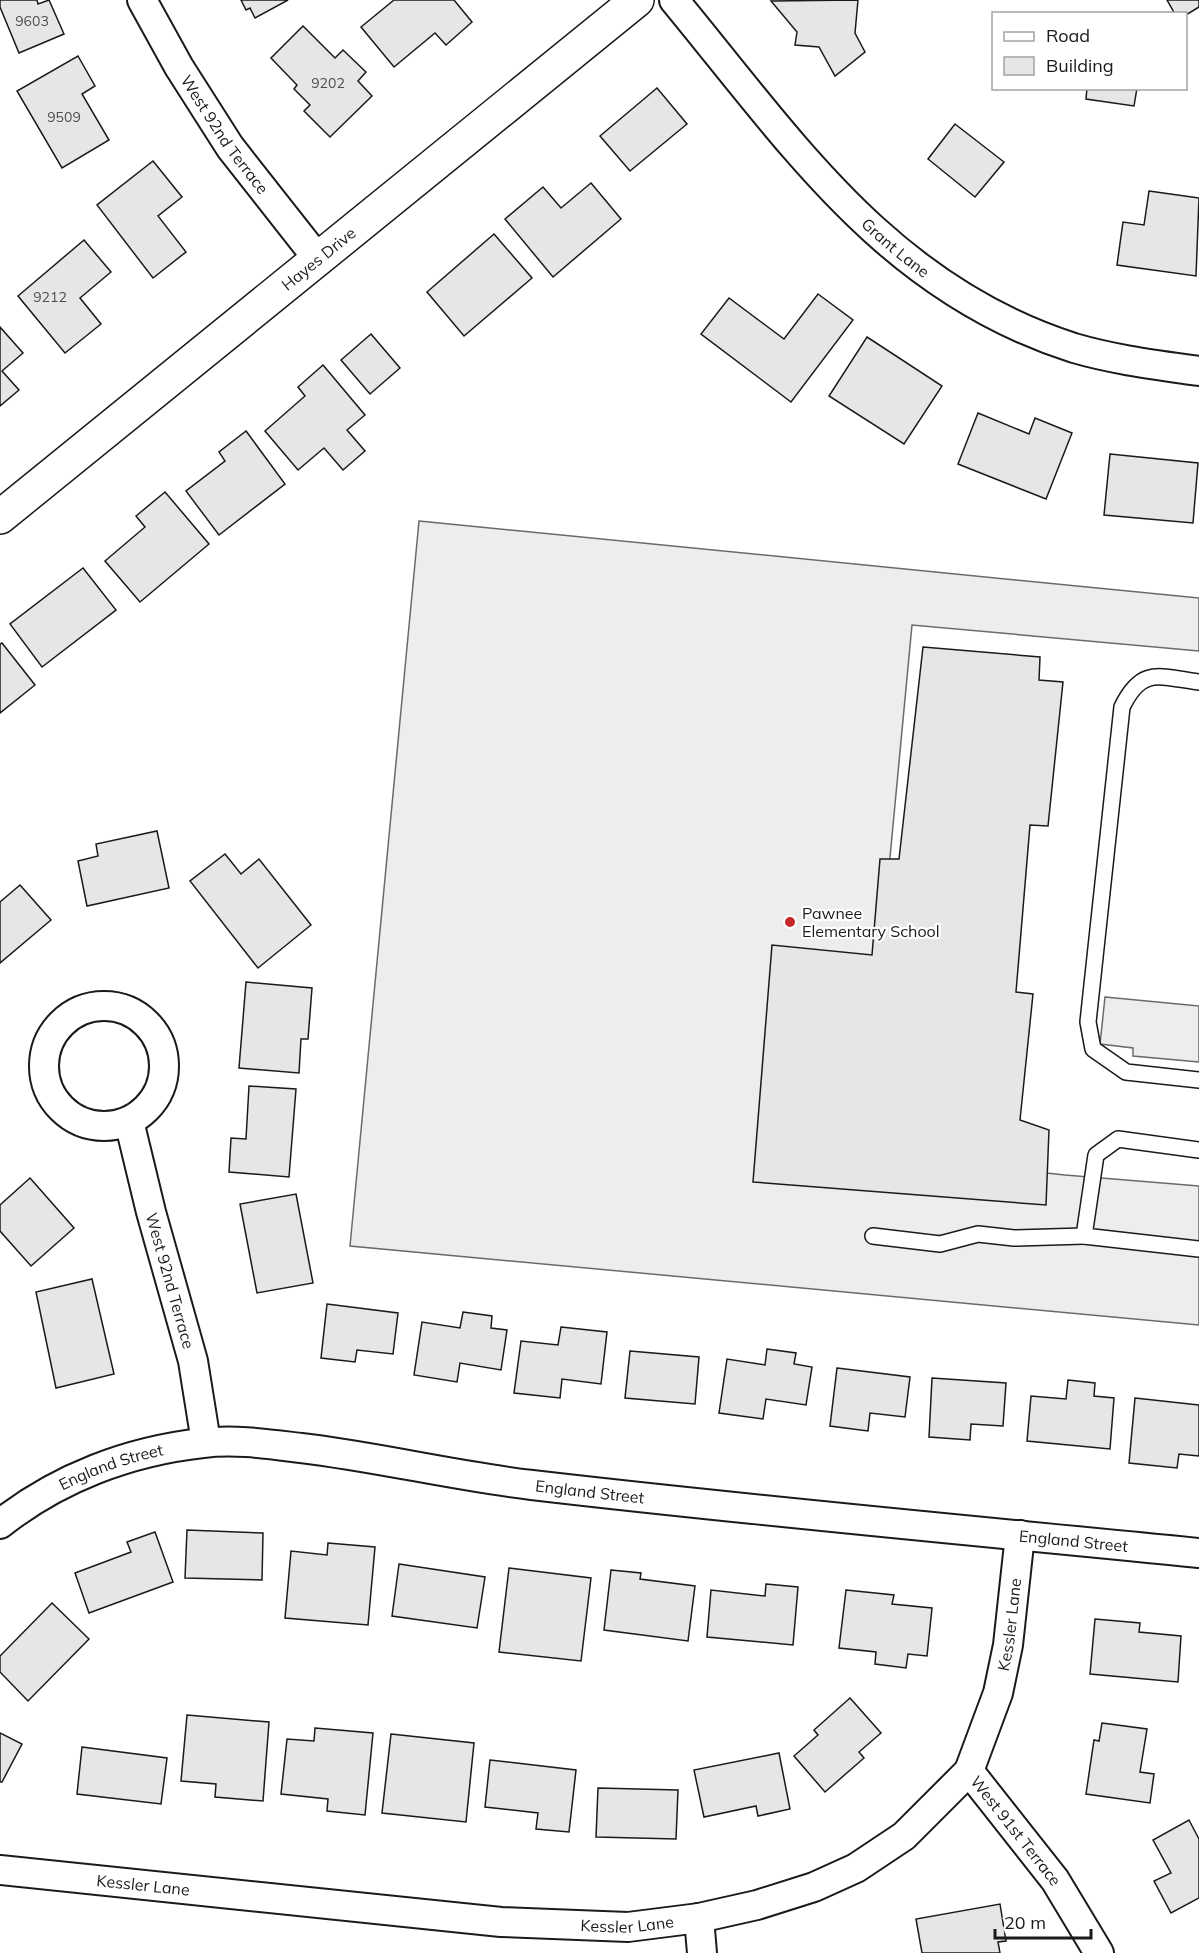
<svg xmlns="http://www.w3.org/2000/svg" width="1199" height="1953" font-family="Mulish,sans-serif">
	<rect width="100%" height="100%" fill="#fff"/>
	<!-- built -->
	<g fill="#ededed" stroke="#6a6a6a" stroke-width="1.5">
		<polygon points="419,521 1199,598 1199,651 912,625 862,1153 1065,1175 1199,1186 1199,1325 350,1246"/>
		<polygon points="1105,997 1199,1006 1199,1062 1133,1056 1133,1048 1100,1044"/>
	</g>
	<!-- building -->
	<g fill="#e6e6e6" stroke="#1a1a1a" stroke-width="1.5">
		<polygon points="0,0 37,0 38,4 49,0 64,34 19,53 0,7"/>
		<polygon points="241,0 288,0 255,18 250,8 246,10"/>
		<polygon points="394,0 454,0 472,22 446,45 435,33 394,67 361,27"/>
		<polygon points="858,0 855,33 865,52 835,76 819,47 795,45 797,32 771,1"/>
		<polygon points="1167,0 1199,0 1199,7 1186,15 1175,14"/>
		<polygon points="303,26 335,58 343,50 366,72 358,81 372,96 330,137 304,111 310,105 294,89 297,85 271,58"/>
		<polygon points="78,56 95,86 82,94 109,140 62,168 17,91"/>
		<polygon points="657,88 687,124 630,171 600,136"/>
		<polygon points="1087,88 1137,88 1134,106 1086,99"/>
		<polygon points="955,124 1004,162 975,197 928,159"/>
		<polygon points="153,161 182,197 158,216 186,252 153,278 97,205"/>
		<polygon points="591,183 621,219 553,277 505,219 543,187 561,208"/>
		<polygon points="1149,191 1199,198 1196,276 1117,265 1123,222 1144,225"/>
		<polygon points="494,234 532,278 464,336 427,292"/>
		<polygon points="84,240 111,272 80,298 101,324 65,353 18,296"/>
		<polygon points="818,294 853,320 791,402 701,334 729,298 784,339"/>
		<polygon points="0,327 23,353 2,371 19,390 0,406"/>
		<polygon points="371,334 400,368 370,394 341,360"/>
		<polygon points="867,337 942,386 904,444 829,396"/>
		<polygon points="323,365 365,415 347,430 365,451 343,470 324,448 298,470 265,431 305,396 298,387"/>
		<polygon points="978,413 1029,434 1035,418 1072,433 1046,499 958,464"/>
		<polygon points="246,431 285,484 219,535 186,491 225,461 219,452"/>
		<polygon points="1110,454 1198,463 1193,523 1104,515"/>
		<polygon points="165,492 209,544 140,602 105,561 145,527 136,516"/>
		<polygon points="83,568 116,610 42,667 10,624"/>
		<polygon points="2,643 35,685 0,713 0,644"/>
		<polygon points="923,647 1040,657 1039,680 1063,682 1048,826 1030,825 1016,992 1033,994 1020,1120 1049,1130 1046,1205 753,1182 772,945 872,955 880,859 899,859"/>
		<polygon points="157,831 169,888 87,906 78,861 98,856 96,844"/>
		<polygon points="225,854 241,874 259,859 311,925 258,968 190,881"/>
		<polygon points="20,885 51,920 0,963 0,902"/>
		<polygon points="246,982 312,988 308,1039 301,1039 299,1073 239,1068"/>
		<polygon points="249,1086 296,1089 289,1177 229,1172 231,1138 246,1139"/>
		<polygon points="30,1178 74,1228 31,1266 0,1231 0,1205"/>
		<polygon points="296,1194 313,1283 257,1293 240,1204"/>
		<polygon points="92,1279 114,1374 56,1388 36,1292"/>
		<polygon points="327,1304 398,1313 393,1354 357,1350 355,1362 321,1358"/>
		<polygon points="463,1312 492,1316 491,1328 507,1330 501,1370 460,1363 457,1382 414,1375 422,1322 460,1328"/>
		<polygon points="561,1327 607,1332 601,1384 562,1379 560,1398 514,1393 521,1341 558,1345"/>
		<polygon points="767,1349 796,1353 794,1364 812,1367 806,1405 766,1399 763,1419 719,1413 727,1359 765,1365"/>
		<polygon points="630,1351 699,1357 695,1404 625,1398"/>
		<polygon points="837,1368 910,1377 905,1417 870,1413 868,1431 830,1426"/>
		<polygon points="932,1378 1006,1383 1003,1426 971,1424 970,1440 929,1437"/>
		<polygon points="1068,1380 1095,1383 1094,1396 1114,1398 1110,1449 1027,1441 1031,1396 1066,1399"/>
		<polygon points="1135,1398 1199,1405 1199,1456 1179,1454 1177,1468 1129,1463"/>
		<polygon points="187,1530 263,1533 262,1580 185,1578"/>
		<polygon points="155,1532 173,1582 89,1613 75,1573 131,1552 127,1542"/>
		<polygon points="328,1543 375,1547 368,1625 285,1618 291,1551 327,1555"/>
		<polygon points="399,1564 485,1577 477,1628 392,1616"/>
		<polygon points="509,1568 591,1578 581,1661 499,1652"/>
		<polygon points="611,1570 641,1573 640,1579 695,1586 688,1641 604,1630"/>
		<polygon points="766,1584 798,1587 793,1645 707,1637 711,1590 765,1596"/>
		<polygon points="846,1590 894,1595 892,1604 932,1608 927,1656 908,1654 906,1668 875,1664 876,1652 839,1648"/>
		<polygon points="52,1603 89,1639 28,1701 0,1672 0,1656"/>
		<polygon points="1095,1619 1140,1623 1139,1632 1181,1636 1178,1682 1090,1674"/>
		<polygon points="850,1698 881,1733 859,1752 864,1758 825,1792 794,1756 818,1735 814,1730"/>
		<polygon points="187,1715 269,1722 263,1801 215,1797 216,1784 181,1781"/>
		<polygon points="1102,1723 1147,1729 1140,1772 1154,1774 1150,1803 1086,1794 1094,1740 1099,1741"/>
		<polygon points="315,1728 373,1733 365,1815 327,1811 328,1799 281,1794 287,1739 314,1741"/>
		<polygon points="0,1733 22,1744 2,1782 0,1782"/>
		<polygon points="391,1734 474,1743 466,1822 382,1813"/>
		<polygon points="82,1747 167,1758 161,1804 77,1794"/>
		<polygon points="779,1753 790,1809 758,1816 756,1806 704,1817 694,1770"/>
		<polygon points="490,1760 576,1770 569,1832 536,1829 538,1813 485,1807"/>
		<polygon points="598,1788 678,1790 676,1839 596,1837"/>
		<polygon points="1189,1820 1199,1839 1199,1898 1171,1913 1154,1881 1171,1873 1153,1840"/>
		<polygon points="1000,1904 1006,1941 998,1942 1000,1953 922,1953 916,1919"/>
	</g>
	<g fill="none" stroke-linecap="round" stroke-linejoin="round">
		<defs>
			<g id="lane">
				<path d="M1199,682c-40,-5 -57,-16 -77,25l-34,315 5,27 33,23 73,8"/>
				<polyline points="1199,1150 1118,1139 1096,1155 1084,1236 1199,1249"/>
				<polyline points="873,1236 940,1244 978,1234 1014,1238 1084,1236"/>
			</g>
			<g id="street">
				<path id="s1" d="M142,0l37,67 51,80 88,112"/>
				<path id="s2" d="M674,0c118,143 214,289 400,348 41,12 83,17 125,23"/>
				<circle cx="104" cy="1066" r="60"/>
				<path id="s3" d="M129,1121l22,91 42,149 13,81"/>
				<path id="s4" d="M0,1524c58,-46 129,-73 203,-81 32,-4 65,1 98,5 77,9 153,28 231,37 222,26 445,46 667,68"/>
				<path id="s5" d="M969,1771l86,109 44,73"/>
				<path id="s6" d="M0,1870l501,52 127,5 71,-9 58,-13 57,-18 42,-19 48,-32 65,-65 29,-78 10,-48 12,-110"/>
				<polyline points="699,1918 702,1953"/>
			</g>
			<g id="secondary">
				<path id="s7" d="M0,517l637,-517"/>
			</g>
		</defs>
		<!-- lane casing -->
		<use href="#lane" stroke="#1a1a1a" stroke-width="18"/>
		<!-- street casing -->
		<use href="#street" stroke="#1a1a1a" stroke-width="32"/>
		<!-- secondary casing -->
		<use href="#secondary" stroke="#1a1a1a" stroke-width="36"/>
		<!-- lane -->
		<use href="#lane" stroke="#fff" stroke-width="15"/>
		<!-- street -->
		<use href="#street" stroke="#fff" stroke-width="28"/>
		<!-- secondary -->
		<use href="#secondary" stroke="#fff" stroke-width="33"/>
	</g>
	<!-- markers -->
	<circle fill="#c62828" stroke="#fff" stroke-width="2" cx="790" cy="922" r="6"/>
	<g text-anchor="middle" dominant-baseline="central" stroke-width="4.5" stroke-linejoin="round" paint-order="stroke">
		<!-- number labels -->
		<g font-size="14" fill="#4d4d4d">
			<text x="32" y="21">9603</text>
			<text x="328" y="83">9202</text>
			<text x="64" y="117">9509</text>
			<text x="50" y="297">9212</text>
		</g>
		<!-- street labels -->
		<g font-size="16" fill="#1a1a1a" stroke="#fff">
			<text stroke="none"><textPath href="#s1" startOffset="158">West 92nd Terrace</textPath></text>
			<text stroke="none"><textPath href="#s2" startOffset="333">Grant Lane</textPath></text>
			<text stroke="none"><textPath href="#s7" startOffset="410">Hayes Drive</textPath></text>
			<text stroke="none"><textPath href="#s3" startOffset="165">West 92nd Terrace</textPath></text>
			<text stroke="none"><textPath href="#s4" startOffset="126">England Street</textPath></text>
			<text stroke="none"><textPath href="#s4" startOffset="612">England Street</textPath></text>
			<text stroke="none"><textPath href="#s4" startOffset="1098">England Street</textPath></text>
			<text stroke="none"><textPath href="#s6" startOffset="1170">Kessler Lane</textPath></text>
			<text stroke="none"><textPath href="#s5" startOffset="76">West 91st Terrace</textPath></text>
			<text stroke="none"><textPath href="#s6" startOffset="144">Kessler Lane</textPath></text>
			<text stroke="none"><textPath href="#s6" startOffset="630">Kessler Lane</textPath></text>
		</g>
		<!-- poi labels -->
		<g font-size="16" fill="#1a1a1a" stroke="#fff" text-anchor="start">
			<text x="802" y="913">Pawnee<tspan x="802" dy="18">Elementary School</tspan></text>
		</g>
	</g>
	<!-- legend -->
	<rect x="992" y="12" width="195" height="78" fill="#ffffff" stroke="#a3a3a3" stroke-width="1.5"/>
	<rect x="1004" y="32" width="30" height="9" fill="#ffffff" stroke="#a3a3a3" stroke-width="1.5"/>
	<text x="1046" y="42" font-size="18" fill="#1a1a1a">Road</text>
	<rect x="1004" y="57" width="30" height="18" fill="#e6e6e6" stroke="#a3a3a3" stroke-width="1.5"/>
	<text x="1046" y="72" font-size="18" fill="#1a1a1a">Building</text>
	<!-- scale -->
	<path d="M995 1929v9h96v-9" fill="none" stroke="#1a1a1a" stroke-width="3"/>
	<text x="1004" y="1929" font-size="18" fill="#1a1a1a" stroke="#ffffff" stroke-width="4.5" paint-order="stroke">20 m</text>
</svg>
